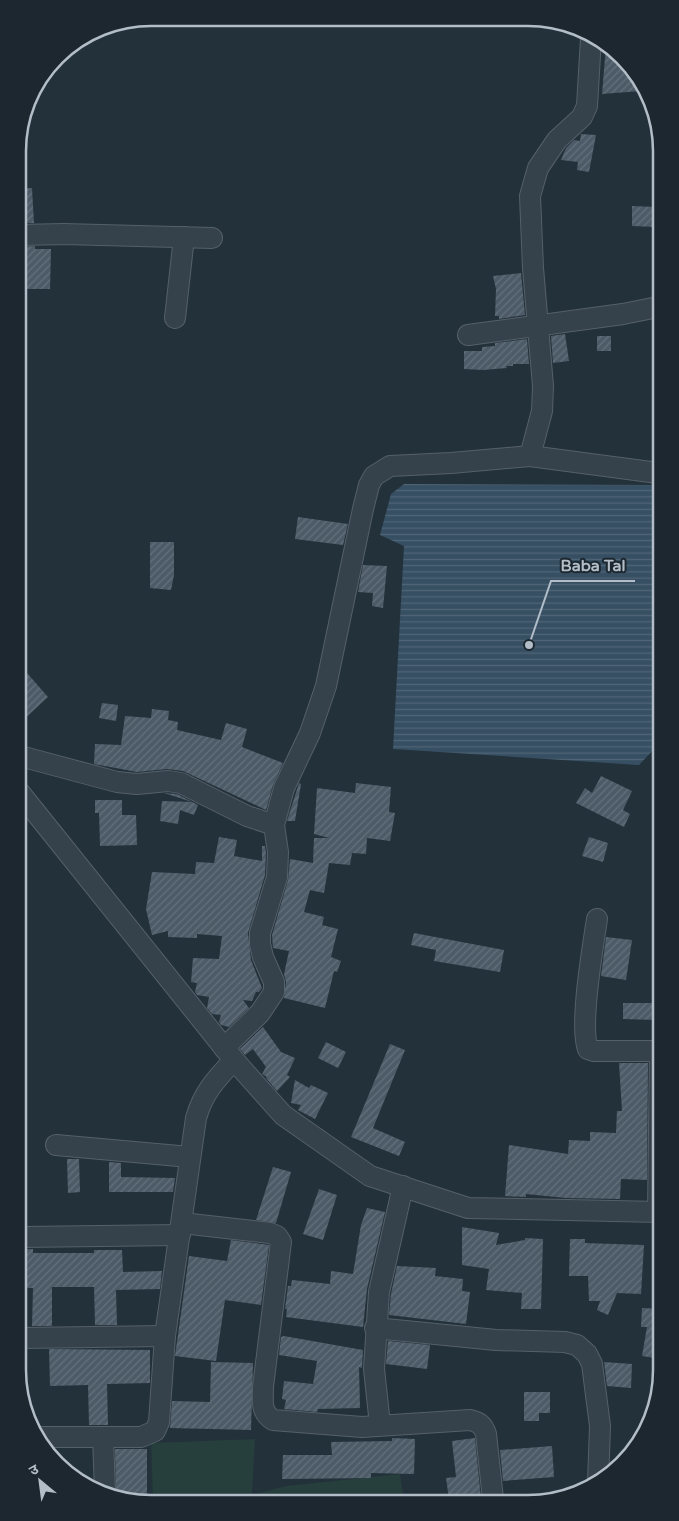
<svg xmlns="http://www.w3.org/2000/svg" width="679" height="1521" font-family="'Varela Round','Noto Sans Devanagari',sans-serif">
	<defs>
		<pattern id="water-rules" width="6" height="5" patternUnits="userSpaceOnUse" patternTransform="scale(1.25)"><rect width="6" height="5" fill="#364f62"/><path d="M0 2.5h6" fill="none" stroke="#516677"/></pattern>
		<pattern id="building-hatch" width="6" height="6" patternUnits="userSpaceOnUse" patternTransform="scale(1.25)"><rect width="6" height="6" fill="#4c5b67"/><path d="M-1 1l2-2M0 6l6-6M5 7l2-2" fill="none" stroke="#63717b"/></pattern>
	</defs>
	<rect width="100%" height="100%" fill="#23313b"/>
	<!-- grass -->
	<polygon fill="#263e3c" points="255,1439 252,1495 286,1486 400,1474 404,1500 153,1501 151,1443"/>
	<!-- water -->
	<polygon fill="url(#water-rules)" points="404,484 658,485 659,744 639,765 393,749 404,546 380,535 391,494"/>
	<!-- building -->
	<g fill="url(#building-hatch)">
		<polygon points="606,46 617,52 641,91 602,94"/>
		<polygon points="581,134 596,135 589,172 577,170 578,162 561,160 566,148 574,140 580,141"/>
		<polygon points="32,188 34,223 19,223 18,189"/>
		<polygon points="632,206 656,207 655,227 632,226"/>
		<polygon points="35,246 35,249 51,249 50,289 18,289 18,247"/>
		<polygon points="521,273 525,315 499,319 499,316 495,316 496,289 493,276"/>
		<polygon points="565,334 569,361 553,363 551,336"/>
		<rect x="597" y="336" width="14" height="15"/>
		<polygon points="527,339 529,364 513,364 513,366 506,366 507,368 483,370 464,369 464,351 482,351 482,347 495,346 495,343"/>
		<polygon points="298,517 348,524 343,545 295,539"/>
		<polygon points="150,542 174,542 174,575 171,590 150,588"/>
		<polygon points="363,565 387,566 383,608 372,606 373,593 358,592"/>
		<polygon points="20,665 48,697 20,723"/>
		<polygon points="102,703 118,705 116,721 99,718"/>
		<polygon points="152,709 169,711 168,720 178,722 177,730 221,740 226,723 247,729 242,747 283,763 273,785 266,810 183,771 167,769 137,772 94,764 95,744 121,745 125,716 151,718"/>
		<polygon points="601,776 632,791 623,810 630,814 624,827 576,803 585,788 592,793"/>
		<polygon points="299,783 301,784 295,821 287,821"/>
		<polygon points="356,783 391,787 389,812 395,813 390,841 367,838 366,854 352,853 350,865 329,863 324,893 310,890 304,912 324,917 322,925 338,929 331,957 341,961 337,972 334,971 325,1008 284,998 286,982 284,974 289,951 273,948 272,935 288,880 290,859 313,863 314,838 329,838 314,834 317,788 355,793"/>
		<polygon points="164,793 177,794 198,805 194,815 180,810 178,824 160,821 162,801 192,802"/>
		<polygon points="95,800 122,800 122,815 136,815 137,845 100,846 99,813 95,813"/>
		<polygon points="219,837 237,840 234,856 262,861 262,846 265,846 266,853 265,875 248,933 251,960 262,988 259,992 256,992 252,1001 243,1000 249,1008 229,1027 221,1025 219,1022 221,1015 212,1014 207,1008 209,997 197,995 195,992 197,983 191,982 193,958 219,959 222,936 197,934 197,938 168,937 168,931 152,935 146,909 152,872 195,874 196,862 214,863"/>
		<polygon points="589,837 608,843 603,862 582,856"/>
		<polygon points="414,933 504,950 500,972 434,961 436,950 411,945"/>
		<polygon points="606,937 632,940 626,980 601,976"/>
		<polygon points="623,1003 655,1003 655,1020 623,1019"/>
		<polygon points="263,1027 281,1052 295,1058 287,1075 290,1077 277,1091 266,1078 267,1077 262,1074 266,1067 253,1049 245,1055 240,1049"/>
		<polygon points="326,1042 346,1052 338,1068 318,1058"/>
		<polygon points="390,1044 405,1050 373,1128 405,1142 399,1156 351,1137"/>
		<polygon points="619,1063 648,1063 647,1180 621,1179 620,1199 566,1198 526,1194 526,1197 505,1196 509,1145 568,1154 569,1140 590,1141 590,1132 616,1133 617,1111 622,1111"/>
		<polygon points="295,1080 309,1088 311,1085 328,1093 315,1119 298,1110 301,1105 291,1103"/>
		<polygon points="67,1159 79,1159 80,1192 68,1193"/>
		<polygon points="109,1162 121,1163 121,1177 175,1178 173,1192 109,1192"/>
		<polygon points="273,1167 291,1172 276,1223 256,1220"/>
		<polygon points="319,1189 337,1195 323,1240 303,1234"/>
		<polygon points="367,1208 385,1212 367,1289 363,1327 286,1317 287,1309 285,1309 288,1286 291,1286 292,1280 330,1284 331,1271 353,1274 361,1225"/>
		<polygon points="462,1227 499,1233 496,1245 525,1240 525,1238 543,1239 541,1309 521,1309 522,1293 486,1290 489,1269 462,1265"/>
		<polygon points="570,1239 585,1239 585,1243 644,1245 641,1294 617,1293 608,1315 597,1310 600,1301 589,1301 588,1276 569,1276"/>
		<polygon points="231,1240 269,1245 261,1305 225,1300 216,1361 175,1356 189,1256 227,1261"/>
		<polygon points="22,1249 33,1249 33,1253 94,1253 94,1250 122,1250 123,1272 162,1271 160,1289 116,1290 117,1325 95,1325 94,1287 52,1287 52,1326 32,1326 33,1288 22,1288"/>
		<polygon points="397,1266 436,1268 435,1276 463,1279 462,1291 470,1292 466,1324 389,1315 391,1294"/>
		<polygon points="642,1308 661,1309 661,1359 642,1356 647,1327 641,1327"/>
		<polygon points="284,1336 363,1350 362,1368 359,1367 360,1408 318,1409 317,1412 284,1409 286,1400 282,1399 284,1381 313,1384 317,1361 279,1355 281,1337"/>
		<polygon points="388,1341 430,1345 427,1369 386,1364"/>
		<polygon points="49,1349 150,1350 150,1383 107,1384 108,1425 89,1425 88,1385 50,1386"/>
		<polygon points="211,1362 253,1363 251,1430 170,1428 172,1401 210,1402"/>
		<polygon points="604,1362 632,1364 631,1388 607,1386"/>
		<polygon points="524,1392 550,1392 550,1413 539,1413 539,1421 524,1421"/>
		<polygon points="392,1438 415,1439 414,1474 371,1473 371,1478 282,1479 283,1455 332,1455 331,1442 392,1441"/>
		<polygon points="475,1438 481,1499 449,1499 446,1478 456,1477 452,1441"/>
		<polygon points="552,1446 554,1477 503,1481 500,1450"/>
		<polygon points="115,1449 147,1449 147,1501 126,1501 116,1496"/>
	</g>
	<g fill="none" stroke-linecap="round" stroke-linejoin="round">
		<defs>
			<g id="minor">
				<polyline points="18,235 64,234 212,238"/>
				<polyline points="175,318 184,237"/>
				<polyline points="468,335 623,314 658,307"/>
				<polyline points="530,456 542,411 543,386 533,268 530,196 538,168 557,140 582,117 587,106 591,38"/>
				<polyline points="20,756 117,782 137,784 168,781 181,783 247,816 274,825"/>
				<polyline points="20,793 234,1060 283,1115 370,1176 468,1208 661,1212"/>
				<path d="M597,919c-4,27 -18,107 -9,130l6,2h66"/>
				<polyline points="224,1048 260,1013 274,992 274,982 263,957 260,944 260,933 277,877 278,852 274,825 284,788 310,733 326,686 363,509 369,485 374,476 390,466 451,463 530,456 658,473"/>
				<polyline points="56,1145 190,1157"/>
				<polyline points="658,1212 660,1050"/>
				<path d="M182,1223l88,10 7,3 4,6 -18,145c0,13 -3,25 10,33l89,7 108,-7c9,2 13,5 16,14l7,65"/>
				<polyline points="22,1237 180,1235"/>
				<polyline points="375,1328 496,1340 565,1342 577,1345 587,1354 592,1364 600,1426 598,1483"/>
				<polyline points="22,1338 165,1336"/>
				<polyline points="380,1425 374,1369 379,1292 403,1186"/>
				<path d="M42,1437h99l14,-6 4,-9 6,-86 31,-218c7,-25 20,-39 38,-58"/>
				<polyline points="103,1437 105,1491"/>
			</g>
		</defs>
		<!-- minor casing -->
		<use href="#minor" stroke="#556069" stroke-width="22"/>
		<!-- minor -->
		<use href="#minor" stroke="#36424b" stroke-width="20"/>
	</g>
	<!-- crop -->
	<path d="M0 0H679V1521H0ZM151 26H528A125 125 0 0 1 653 151V1370A125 125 0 0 1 528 1495H151A125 125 0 0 1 26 1370V151A125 125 0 0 1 151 26Z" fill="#1c2730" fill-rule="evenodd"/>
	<path fill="none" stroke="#b2bdc7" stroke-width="2.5" d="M151 26H528A125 125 0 0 1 653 151V1370A125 125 0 0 1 528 1495H151A125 125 0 0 1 26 1370V151A125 125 0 0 1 151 26Z"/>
	<!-- callouts -->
	<path fill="none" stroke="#b2bdc7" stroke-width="2" d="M529 645L551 581H635"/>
	<circle fill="#b2bdc7" stroke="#1c2730" stroke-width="2" cx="529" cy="645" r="5"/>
	<g font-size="16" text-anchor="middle" font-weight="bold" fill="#b2bdc7" stroke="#1c2730" stroke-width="4" stroke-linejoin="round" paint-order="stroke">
		<text x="593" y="571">Baba Tal</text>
	</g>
	<!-- north arrow -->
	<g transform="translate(40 1481) rotate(331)" stroke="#1c2730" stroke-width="4" paint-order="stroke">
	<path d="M0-4L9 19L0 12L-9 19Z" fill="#b2bdc7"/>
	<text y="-8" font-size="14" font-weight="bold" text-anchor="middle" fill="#b2bdc7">उ</text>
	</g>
</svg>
